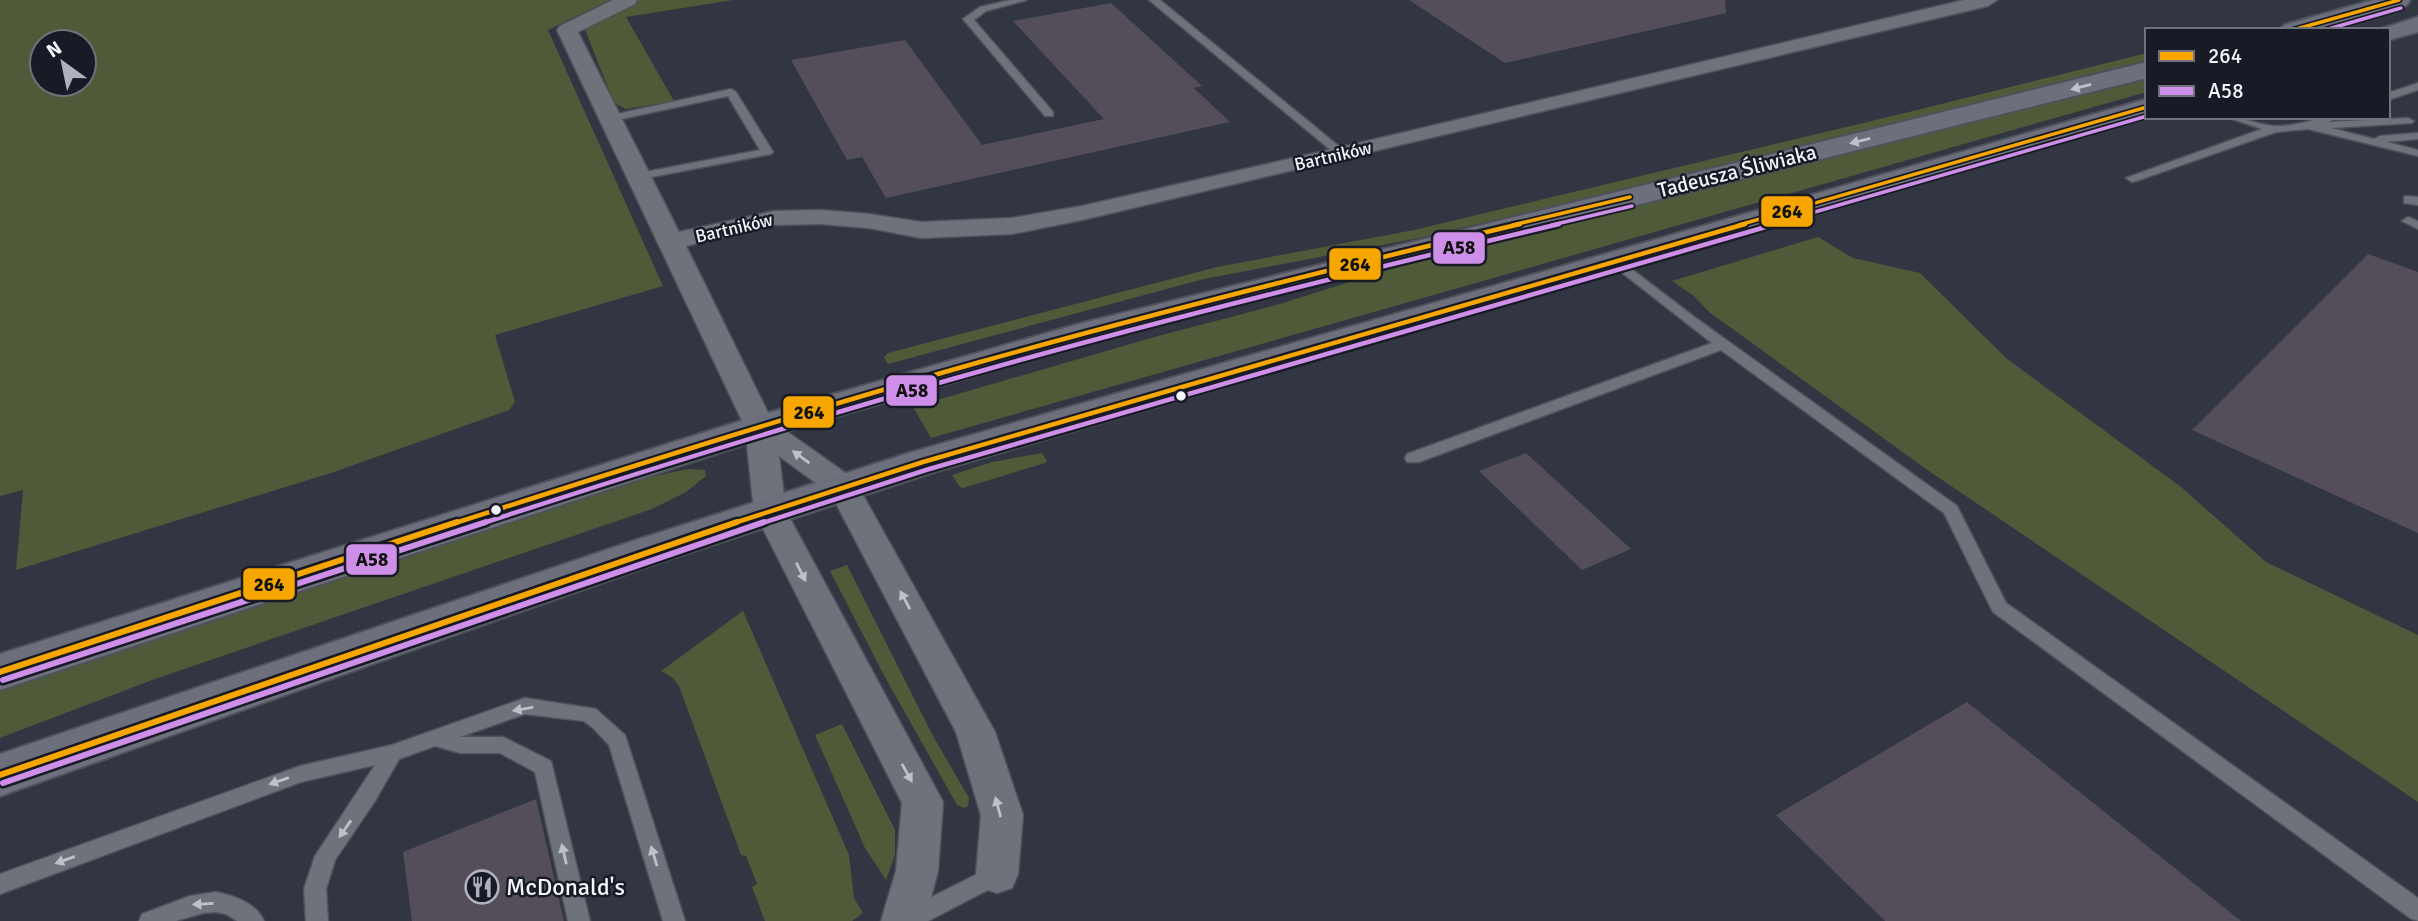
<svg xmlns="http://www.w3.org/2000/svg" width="2418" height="921" font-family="Signika,sans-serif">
	<rect width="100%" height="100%" fill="#323642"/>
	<!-- green -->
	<g fill="#4f5a38" fill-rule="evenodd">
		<path d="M0,0h610l-62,30 115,256 -168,49 20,67 -6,8 -178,63 -315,97 7,-80 -23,6zM42,42h42v42h-42z"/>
		<polygon points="637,0 733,0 626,17 674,101 626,109 614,103 584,27 600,22 598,19"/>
		<polygon points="2147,53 2147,60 1915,119 1419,238 1204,279 888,364 884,357 888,353 1217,267 1414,230 1905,113"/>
		<polygon points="2147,78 2147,92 2136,95 931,438 913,407 1158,336 1273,306 1436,255"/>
		<polygon points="1818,237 1853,258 1920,273 2006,358 2181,487 2266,562 2418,635 2418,802 1926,469 1709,312 1694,296 1672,281"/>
		<polygon points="1042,453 1047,461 1045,463 963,488 960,487 952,475 992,462"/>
		<polygon points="688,469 705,470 706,476 686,492 652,509 152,680 0,738 0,688 636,480"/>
		<polygon points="847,565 933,736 969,798 968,806 964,808 957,805 886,679 830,571"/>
		<polygon points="743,611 849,855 854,898 863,913 852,921 765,921 752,887 757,884 746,856 741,855 679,686 673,678 661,671"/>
		<polygon points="842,724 895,830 895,855 886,880 865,848 815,735"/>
	</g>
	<!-- building -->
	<g fill="#534e5a">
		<polygon points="1409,0 1725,0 1726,13 1505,63"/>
		<polygon points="1111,3 1202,86 1194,88 1230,122 886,198 862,157 847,160 791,60 905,40 982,145 1104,119 1013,21"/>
		<polygon points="2368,254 2418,272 2418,533 2192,430"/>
		<polygon points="1526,453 1631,549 1582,570 1479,471"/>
		<polygon points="1967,702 2241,921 1885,921 1776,815"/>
		<polygon points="536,799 564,921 412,921 403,852"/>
	</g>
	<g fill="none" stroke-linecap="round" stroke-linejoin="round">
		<defs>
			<g id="service">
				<polygon points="1010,0 1027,0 986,11 974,20 1053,112 1053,116 1045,116 963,19 980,7"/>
				<polygon points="1149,0 1160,0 1346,152 1346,156 1338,156"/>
				<polygon points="2418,83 2418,90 2388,100 2388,93"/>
				<polygon points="731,89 736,92 773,152 771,154 636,180 636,174 640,173 760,150 728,96 612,121 608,120 608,116"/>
				<path d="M2226,117c18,0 32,8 49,9 22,1 41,-9 61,-9l-7,5 79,-4 6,3 -2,2 -81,5 43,11 6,-3 38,-3v6l-31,3 31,8v6l-110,-27 -32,3 -140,49 -4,1 -6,-4 136,-49z"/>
				<polygon points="2408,196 2418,197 2418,205 2404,203 2404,197"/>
				<polygon points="2408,217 2418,221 2418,229 2402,221"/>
				<polygon points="1616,257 1693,316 1957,506 2006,603 2418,898 2418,921 2410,918 1993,612 1944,513 1721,350 1419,462 1407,462 1405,458 1407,454 1712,343 1611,264 1610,261"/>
				<polygon points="525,698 596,709 625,735 685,921 663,921 609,745 593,728 584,721 525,714 460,737 503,737 551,761 590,921 568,921 535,772 500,753 460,753 435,746 399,759 375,801 335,860 326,889 328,921 306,921 304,889 315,856 375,765 301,782 0,894 0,874 300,766 392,745"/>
				<polygon points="997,864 1005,867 1008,874 1005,881 928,921 895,921 898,914"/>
				<path d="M216,892c19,4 40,11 48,29h-27l-11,-7 -10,-2 -13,1 -27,8h-37l3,-7 48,-18z"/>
			</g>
			<polygon id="minor" points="613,0 637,0 635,4 578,32 679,232 774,211 821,210 869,214 921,222 1012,218 1082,206 1342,147 1964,0 1997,0 1988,6 1082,220 1012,234 921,238 869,228 821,224 774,225 686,246 772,421 854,479 995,732 1023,815 1018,874 1012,888 997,893 982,888 976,874 981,815 956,732 831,494 779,456 786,511 943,802 938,871 925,921 881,921 896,871 902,803 754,511 745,427 557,30 560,26"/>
			<g id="primary">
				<polygon points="2373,0 2410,0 2407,5 2319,30 2280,30 2284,25"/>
				<polygon points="2418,17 2418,32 2388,40 2388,30 2378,30"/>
				<polygon points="2147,62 2147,78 1106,337 773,435 0,690 0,654 747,419 1082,323"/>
				<polygon points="2147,99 2147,115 937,471 660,562 0,796 0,754 630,542 909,453"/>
			</g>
		</defs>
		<!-- service casing -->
		<use href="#service" stroke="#4f525b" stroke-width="3"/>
		<!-- minor casing -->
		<use href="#minor" stroke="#4f525b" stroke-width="3"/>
		<!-- primary casing -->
		<use href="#primary" stroke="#4f525b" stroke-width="4"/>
		<!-- service -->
		<use href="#service" fill="#6e727b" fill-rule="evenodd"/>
		<!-- minor -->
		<use href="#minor" fill="#6e727b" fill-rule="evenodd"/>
		<!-- primary -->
		<use href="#primary" fill="#6e6f7c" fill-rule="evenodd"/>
		<defs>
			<g id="bus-1-far2">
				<polyline points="2293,30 2399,0"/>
				<polyline points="1513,225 1630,197"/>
				<polyline points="1739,225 2147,107"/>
			</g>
			<g id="bus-1-far1">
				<path d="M452,524c175,-56 350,-112 528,-162 179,-50 359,-95 540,-138"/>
				<polyline points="731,524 923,462 1745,224"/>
			</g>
			<g id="bus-1">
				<polyline points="0,672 457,522"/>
				<polyline points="0,775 737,522"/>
			</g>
			<g id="bus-2-far2">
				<polyline points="2325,30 2401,8"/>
				<polyline points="1552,225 1632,206"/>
				<polyline points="1770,225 2147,116"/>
			</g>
			<g id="bus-2-far1">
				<path d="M480,524c166,-54 333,-106 501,-153 191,-54 385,-101 578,-147"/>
				<polyline points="759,524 926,470 1776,224"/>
			</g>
			<g id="bus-2">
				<polyline points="3,680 486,522"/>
				<polyline points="3,783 764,522"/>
			</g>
		</defs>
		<!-- bus-1-far2 casing -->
		<use href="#bus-1-far2" stroke="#181b25" stroke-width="7"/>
		<!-- bus-1-far1 casing -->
		<use href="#bus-1-far1" stroke="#181b25" stroke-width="9"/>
		<!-- bus-1 casing -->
		<use href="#bus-1" stroke="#181b25" stroke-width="11"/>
		<!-- bus-2-far2 casing -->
		<use href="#bus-2-far2" stroke="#181b25" stroke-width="7"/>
		<!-- bus-2-far1 casing -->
		<use href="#bus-2-far1" stroke="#181b25" stroke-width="9"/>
		<!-- bus-2 casing -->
		<use href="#bus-2" stroke="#181b25" stroke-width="11"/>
		<!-- bus-1-far2 -->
		<use href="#bus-1-far2" stroke="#f7a600" stroke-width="3.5"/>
		<!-- bus-1-far1 -->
		<use href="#bus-1-far1" stroke="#f7a600" stroke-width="4.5"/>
		<!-- bus-1 -->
		<use href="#bus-1" stroke="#f7a600" stroke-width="6"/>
		<!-- bus-2-far2 -->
		<use href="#bus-2-far2" stroke="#ce8fe9" stroke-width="3.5"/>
		<!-- bus-2-far1 -->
		<use href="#bus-2-far1" stroke="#ce8fe9" stroke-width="4.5"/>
		<!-- bus-2 -->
		<use href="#bus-2" stroke="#ce8fe9" stroke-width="6"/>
	</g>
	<!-- one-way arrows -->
	<defs><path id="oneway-solid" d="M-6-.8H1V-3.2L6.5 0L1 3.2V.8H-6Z" transform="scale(1.75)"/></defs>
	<g fill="#bdbfc9">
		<use href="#oneway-solid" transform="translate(2081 87) rotate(166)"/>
		<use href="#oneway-solid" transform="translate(1860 141) rotate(166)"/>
	</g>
	<g fill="#bdc1c9">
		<use href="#oneway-solid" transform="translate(801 457) rotate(-144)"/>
		<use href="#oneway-solid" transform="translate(801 572) rotate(63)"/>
		<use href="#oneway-solid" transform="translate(905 600) rotate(-118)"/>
		<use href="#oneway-solid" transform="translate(523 709) rotate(170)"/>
		<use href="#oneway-solid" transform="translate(907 773) rotate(61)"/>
		<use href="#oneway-solid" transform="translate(279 781) rotate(161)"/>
		<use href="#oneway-solid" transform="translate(998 807) rotate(-105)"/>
		<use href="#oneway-solid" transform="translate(345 829) rotate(125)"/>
		<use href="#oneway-solid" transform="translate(564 854) rotate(-103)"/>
		<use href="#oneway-solid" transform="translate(654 856) rotate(-107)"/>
		<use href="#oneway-solid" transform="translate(65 860) rotate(160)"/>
		<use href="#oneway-solid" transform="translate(203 904) rotate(177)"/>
	</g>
	<!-- icons -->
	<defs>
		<symbol id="restaurant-ring" viewBox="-11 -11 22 22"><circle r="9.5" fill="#181b25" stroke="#afb2bc" stroke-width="1.5"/><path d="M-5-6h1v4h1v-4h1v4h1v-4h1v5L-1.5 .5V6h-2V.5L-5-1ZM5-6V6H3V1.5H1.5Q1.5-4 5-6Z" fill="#afb2bc"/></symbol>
	</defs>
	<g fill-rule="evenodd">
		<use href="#restaurant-ring" x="463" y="868" width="38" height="38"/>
	</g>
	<!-- markers -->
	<g fill="#f2f5fd" stroke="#181b25" stroke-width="2.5">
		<circle cx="1181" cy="396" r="6"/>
		<circle cx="496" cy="510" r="6"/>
	</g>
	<g text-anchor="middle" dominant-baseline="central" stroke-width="5" stroke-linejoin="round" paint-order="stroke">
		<!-- far-street labels -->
		<g font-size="18" fill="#f2f5fd" stroke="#181b25">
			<text transform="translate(1333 156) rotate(-13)">Bartników</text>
			<text transform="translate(734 228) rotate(-13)">Bartników</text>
		</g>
		<!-- street labels -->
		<g font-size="21" fill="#f2f5fd" stroke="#181b25">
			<text transform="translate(1737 171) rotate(-14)">Tadeusza Śliwiaka</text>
		</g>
		<!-- near-poi labels -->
		<g font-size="24" fill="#f2f5fd" stroke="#181b25" text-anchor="start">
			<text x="506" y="887">McDonald's</text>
		</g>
	</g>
	<g stroke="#181b25" stroke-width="2.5">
		<rect x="1760" y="195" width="54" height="33" rx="7" fill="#f7a600"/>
		<rect x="1432" y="231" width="54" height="34" rx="7" fill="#ce8fe9"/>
		<rect x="1328" y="247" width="54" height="34" rx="7" fill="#f7a600"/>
		<rect x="885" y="374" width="53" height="33" rx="7" fill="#ce8fe9"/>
		<rect x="782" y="395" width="53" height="34" rx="7" fill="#f7a600"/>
		<rect x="345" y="543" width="53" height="33" rx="7" fill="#ce8fe9"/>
		<rect x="242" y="567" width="54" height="34" rx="7" fill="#f7a600"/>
	</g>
	<g font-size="19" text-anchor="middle" font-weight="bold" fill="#111">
		<text x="1787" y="218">264</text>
		<text x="1459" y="254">A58</text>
		<text x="1355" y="271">264</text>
		<text x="912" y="397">A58</text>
		<text x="809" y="419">264</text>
		<text x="372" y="566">A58</text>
		<text x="269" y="591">264</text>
	</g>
	<!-- legend -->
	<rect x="2145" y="28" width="245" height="91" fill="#181b25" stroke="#6f727b" stroke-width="2"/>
	<rect x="2159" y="51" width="35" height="10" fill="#f7a600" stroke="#6f727b" stroke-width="2"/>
	<text x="2208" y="63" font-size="21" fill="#f2f5fd">264</text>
	<rect x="2159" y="86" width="35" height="10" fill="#ce8fe9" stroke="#6f727b" stroke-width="2"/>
	<text x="2208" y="98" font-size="21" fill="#f2f5fd">A58</text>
	<!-- north arrow -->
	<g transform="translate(63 63) rotate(327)"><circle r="33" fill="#181b25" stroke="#6f727b" stroke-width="2"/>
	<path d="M0-5L12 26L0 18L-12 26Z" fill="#afb2bc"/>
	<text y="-10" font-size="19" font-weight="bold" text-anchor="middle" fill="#f2f5fd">N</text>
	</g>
</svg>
